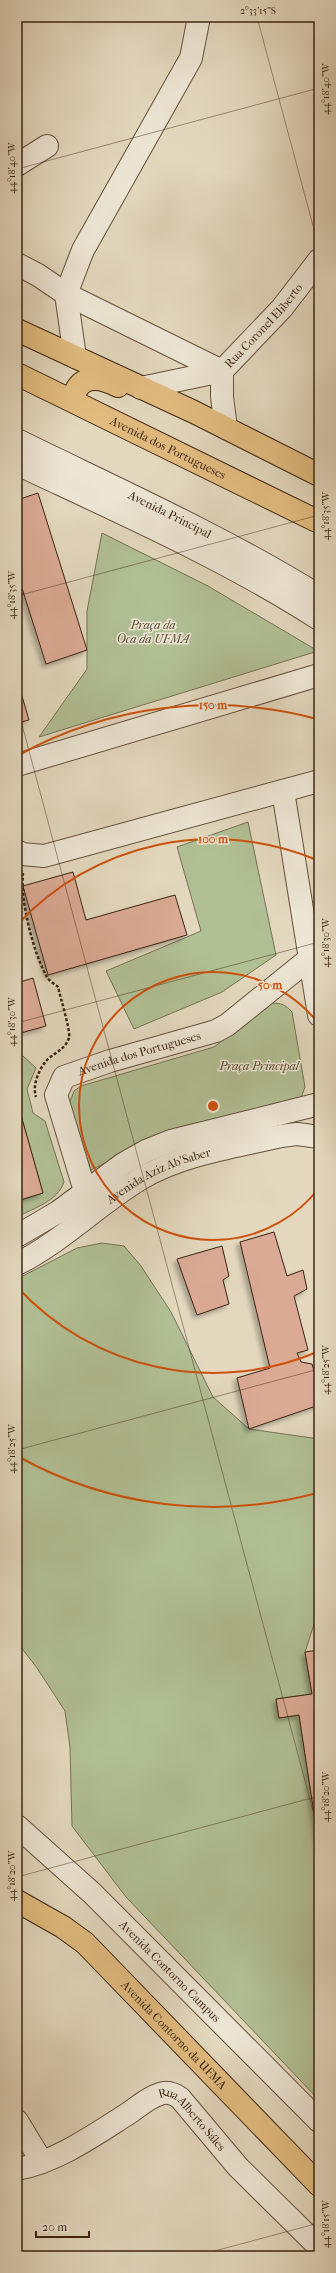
<svg xmlns="http://www.w3.org/2000/svg" width="336" height="2273" font-family="'IM FELL French Canon',serif">
	<defs>
		<filter id="shadow"><feDropShadow dx="-3.5" dy="3.5" stdDeviation="2" flood-color="#0004"/></filter>
	</defs>
	<rect width="100%" height="100%" fill="#e3d8be"/>
	<filter id="stains"><feTurbulence type="fractalNoise" baseFrequency=".005" numOctaves="4"/><feColorMatrix values="0 0 0 0 .2 0 0 0 0 .09 0 0 0 0 .02 0 0 0 .5 -.17"/></filter>
	<radialGradient id="worn" r=".72"><stop offset=".6" stop-color="#630" stop-opacity="0"/><stop offset="1" stop-color="#630" stop-opacity=".3"/></radialGradient>
	<!-- green -->
	<g fill="#b1bf94" stroke="#767253">
		<polygon points="102,533 208,586 318,651 39,737 87,669 87,611"/>
		<polygon points="248,822 276,955 222,992 134,1029 106,971 201,931 177,847"/>
		<path d="M272,1003c9,0 14,2 20,9l13,75 -4,11 -148,41 -62,31 -22,-66 5,-13 7,-5 133,-39z"/>
		<path d="M23,1056l13,12 -9,21 6,24 12,8 19,61c-6,19 -30,26 -47,35v-16l26,-8 -26,-92v-44z"/>
		<polygon points="102,1243 124,1246 141,1266 171,1312 213,1397 249,1429 319,1439 319,1609 305,1652 312,1694 276,1699 279,1718 299,1715 319,1846 319,2100 126,1897 72,1826 70,1747 65,1711 37,1668 17,1642 17,1279 77,1248"/>
	</g>
	<!-- building -->
	<g fill="#dbaa94" stroke="#3c2412" filter="url(#shadow)">
		<polygon points="38,493 87,650 46,664 21,585 17,587 17,500"/>
		<polygon points="17,679 29,720 17,723"/>
		<polygon points="73,872 86,920 175,895 187,935 48,975 23,886"/>
		<polygon points="33,978 46,1026 17,1034 17,983"/>
		<polygon points="17,1101 43,1193 17,1201"/>
		<polygon points="274,1232 287,1276 303,1270 307,1289 294,1296 308,1350 297,1353 301,1362 312,1364 319,1388 319,1405 249,1429 237,1378 270,1368 240,1242"/>
		<polygon points="222,1246 229,1276 223,1280 229,1304 197,1315 177,1259"/>
		<polygon points="319,1650 319,1846 299,1715 279,1718 276,1699 312,1694 305,1652"/>
	</g>
	<g fill="none" stroke-linecap="round" stroke-linejoin="round">
		<defs>
			<g id="minor">
				<polyline points="17,165 47,146"/>
				<path id="s1" d="M17,264l21,11 28,19 156,77 60,-63 37,-48"/>
				<polyline points="75,357 66,294 83,250 191,58 199,17"/>
				<polyline points="141,388 222,371 222,397 226,428"/>
				<path id="s2" d="M17,440c102,50 205,96 302,156"/>
				<path d="M17,464c102,48 207,94 302,155"/>
				<polyline points="17,765 319,675"/>
				<polyline points="283,791 319,1015"/>
				<polyline points="17,851 22,854 44,856 319,781"/>
				<path id="s3" d="M85,1191l-29,-96 8,-18 46,-16 106,-30 11,-6 92,-74"/>
				<polyline points="17,1236 58,1212 123,1164 146,1151 171,1141 319,1104"/>
				<path id="s4" d="M17,1264c46,-23 81,-60 125,-86 41,-24 93,-31 139,-42l16,-2 22,3"/>
				<path id="s5" d="M17,1826l75,67 227,228"/>
				<polyline points="17,2121 42,2162"/>
				<path id="s6" d="M17,2169c39,-7 76,-33 109,-54 11,-7 21,-17 34,-21 7,-3 13,-1 20,4l58,69 81,80"/>
			</g>
			<g id="major">
				<path id="s7" d="M17,1901l46,26 22,16 234,242"/>
			</g>
			<g id="highway">
				<polyline points="17,330 194,412 319,475"/>
				<path id="s8" d="M17,374l302,148"/>
				<path d="M73,400c5,-26 25,-24 45,-14"/>
			</g>
		</defs>
		<!-- minor casing -->
		<use href="#minor" stroke="#66513d" stroke-width="24"/>
		<!-- major casing -->
		<use href="#major" stroke="#3c2412" stroke-width="24"/>
		<!-- highway casing -->
		<use href="#highway" stroke="#3c2412" stroke-width="24"/>
		<!-- path -->
		<path stroke="#3c2412" stroke-width="2.5" stroke-dasharray="3 2" stroke-linecap="butt" d="M23,873c-3,26 10,80 24,104 2,4 8,7 11,10 2,9 13,45 11,51 -4,12 -14,14 -22,22 -8,9 -15,25 -11,37"/>
		<!-- minor -->
		<use href="#minor" stroke="#ede6d5" stroke-width="22"/>
		<!-- major -->
		<use href="#major" stroke="#e2bc7f" stroke-width="22"/>
		<!-- highway -->
		<use href="#highway" stroke="#e2bc7f" stroke-width="22"/>
	</g>
	<!-- ticks -->
	<path fill="none" stroke="#3c2412" stroke-width="1" stroke-opacity="0.45" d="M257,17l62,231M17,169l302,-81M17,596l302,-81M17,706l302,1127M17,1023l302,-81M17,1450l302,-81M17,1877l302,-81M196,2256l123,-33"/>
	<!-- distance rings -->
	<g fill="none" stroke="#ce510d" stroke-width="2">
		<path d="M319 1188A134 134 0 1 1 319 1024"/>
		<path d="M317 1352A267 267 0 0 1 18 1288M18 924A267 267 0 0 1 317 860"/>
		<path d="M317 1493A401 401 0 0 1 19 1457M19 755A401 401 0 0 1 317 719"/>
	</g>
	<g text-anchor="middle" dominant-baseline="central" stroke-width="3" stroke-linejoin="round" paint-order="stroke">
		<!-- street labels -->
		<g font-size="12" fill="#3c2412" stroke="#ede6d5">
			<text stroke="none"><textPath href="#s1" startOffset="293">Rua Coronel Eliberto</textPath></text>
			<text stroke="none"><textPath href="#s8" startOffset="168">Avenida dos Portugueses</textPath></text>
			<text stroke="none"><textPath href="#s2" startOffset="170">Avenida Principal</textPath></text>
			<text stroke="none"><textPath href="#s3" startOffset="199">Avenida dos Portugueses</textPath></text>
			<text stroke="none"><textPath href="#s4" startOffset="168">Avenida Aziz Ab'Saber</textPath></text>
			<text stroke="none"><textPath href="#s5" startOffset="211">Avenida Contorno Campus</textPath></text>
			<text stroke="none"><textPath href="#s7" startOffset="208">Avenida Contorno da UFMA</textPath></text>
			<text stroke="none"><textPath href="#s6" startOffset="206">Rua Alberto Sáles</textPath></text>
		</g>
		<!-- park labels -->
		<g font-size="12" font-style="italic" fill="#594b32" stroke="#ede6d5">
			<text x="153" y="625">Praça da<tspan x="153" dy="14">Oca da UFMA</tspan></text>
			<text x="259" y="1066">Praça Principal</text>
		</g>
	</g>
	<circle cx="213" cy="1106" r="6" fill="#ce510d" stroke="#ede6d5" stroke-width="2"/>
	<g font-size="12" text-anchor="middle" font-weight="bold" fill="#ce510d" stroke="#ede6d5" stroke-width="3" stroke-linejoin="round" paint-order="stroke">
		<text x="213" y="709">150 m</text>
		<text x="213" y="843">100 m</text>
		<text x="270" y="989">50 m</text>
	</g>
	<!-- margin -->
	<rect width="336" height="2273" fill="none" stroke="#e3d8be" stroke-width="44"/>
	<!-- scale -->
	<path d="M36 2231v6h53v-6" fill="none" stroke="#3c2412" stroke-width="2"/>
	<text x="42" y="2231" font-size="12" fill="#3c2412" stroke="#ede6d5" stroke-width="3" paint-order="stroke">20 m</text>
	<rect x="22" y="22" width="292" height="2229" fill="none" stroke="#3c2412" stroke-width="1.5"/>
	<g font-size="10" text-anchor="middle" fill="#3c2412">
		<text x="258" y="14">2°33'15"S</text>
		<text transform="translate(325 89) rotate(-90)" y="4">44°18'40"W</text>
		<text transform="translate(11 168) rotate(-90)" y="4">44°18'40"W</text>
		<text transform="translate(325 516) rotate(-90)" y="4">44°18'35"W</text>
		<text transform="translate(11 595) rotate(-90)" y="4">44°18'35"W</text>
		<text transform="translate(325 943) rotate(-90)" y="4">44°18'30"W</text>
		<text transform="translate(11 1022) rotate(-90)" y="4">44°18'30"W</text>
		<text transform="translate(325 1370) rotate(-90)" y="4">44°18'25"W</text>
		<text transform="translate(11 1449) rotate(-90)" y="4">44°18'25"W</text>
		<text transform="translate(325 1797) rotate(-90)" y="4">44°18'20"W</text>
		<text transform="translate(11 1876) rotate(-90)" y="4">44°18'20"W</text>
		<text transform="translate(325 2224) rotate(-90)" y="4">44°18'15"W</text>
	</g>
	<rect width="100%" height="100%" filter="url(#stains)"/>
	<rect width="100%" height="100%" fill="url(#worn)"/>
</svg>
